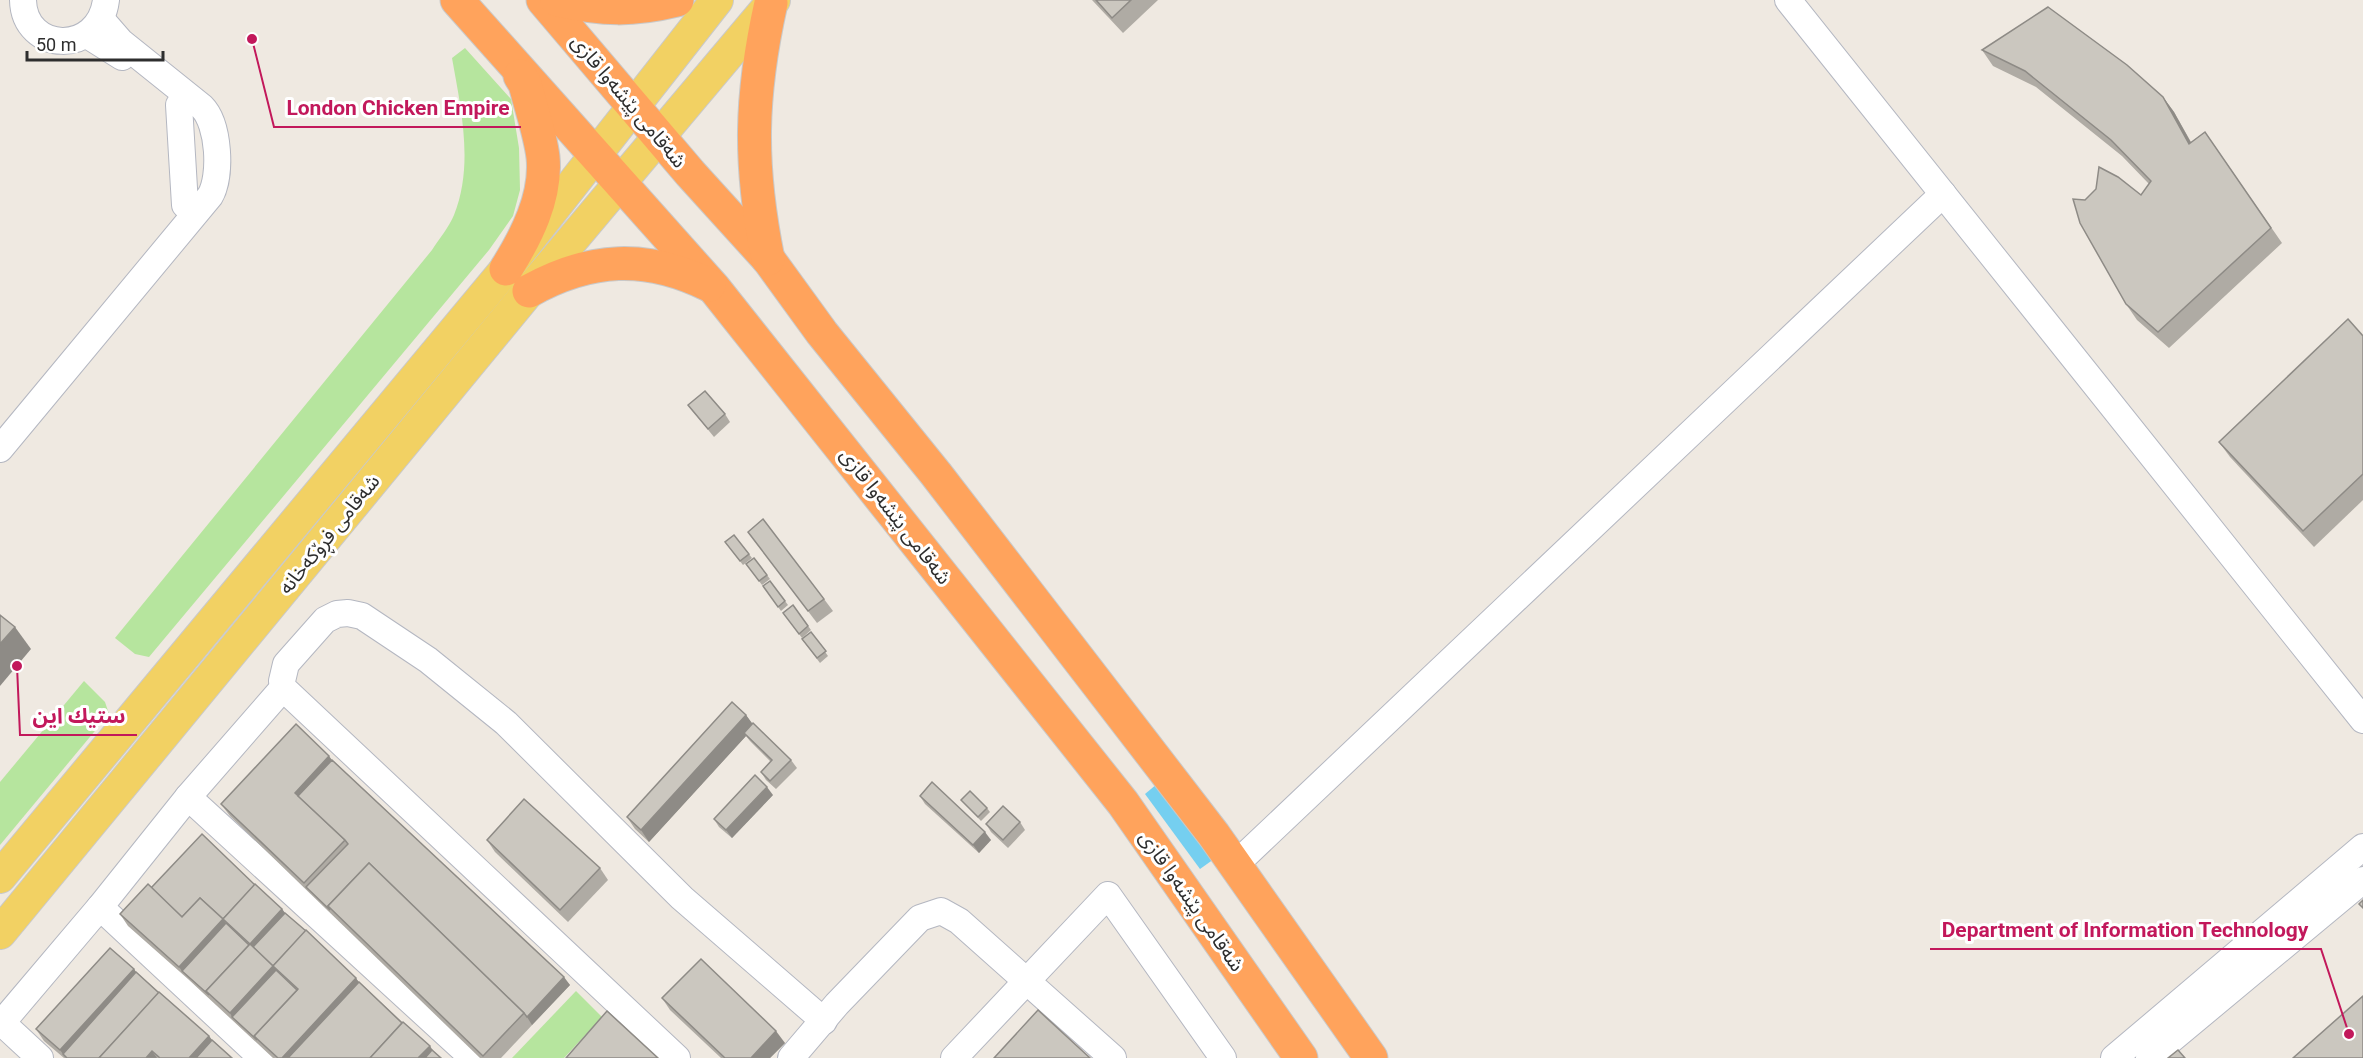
<svg xmlns="http://www.w3.org/2000/svg" width="2363" height="1058" font-family="Roboto,'Noto Sans Arabic',sans-serif">
	<rect width="100%" height="100%" fill="#efe9e1"/>
	<!-- green -->
	<g fill="#b6e59e">
		<path d="M465,48l46,51 8,49 1,42 -7,26 -24,34 -340,407 -14,-3 -20,-16 317,-388c7,-11 17,-23 22,-35 20,-50 7,-106 -2,-157z"/>
		<polygon points="84,681 105,702 109,714 0,845 0,782"/>
		<polygon points="576,991 602,1017 564,1058 512,1058"/>
	</g>
	<!-- water -->
	<polygon fill="#75cff0" points="1157,784 1214,859 1200,869 1145,794"/>
	<g fill="none" stroke-linecap="round" stroke-linejoin="round">
		<defs>
			<g id="minor">
				<path d="M23,0c1,53 76,56 83,0"/>
				<polyline points="1788,0 2363,720"/>
				<polyline points="87,35 122,57"/>
				<polyline points="179,105 185,205"/>
				<path d="M0,449l210,-253c12,-20 9,-72 -8,-89l-81,-65 -20,-23"/>
				<polyline points="188,797 473,1058"/>
				<polyline points="1235,865 1943,194"/>
				<polyline points="100,907 262,1058"/>
				<polyline points="0,1021 40,1058"/>
				<polyline points="0,1025 100,907 188,797 283,688"/>
				<polyline points="677,1058 283,688 282,681 286,664 325,620 337,614 348,613 362,616 428,660 506,723 682,898 824,1021"/>
				<polyline points="791,1058 837,1004 920,918 941,911 959,921 1113,1058"/>
				<polyline points="954,1058 1108,895 1223,1058"/>
				<polyline points="2114,1058 2363,847"/>
				<polyline points="2149,1058 2363,880"/>
			</g>
			<g id="major">
				<polyline points="0,877 506,269 717,0"/>
				<polyline points="0,933 529,291 774,0"/>
			</g>
			<g id="highway">
				<polyline points="457,0 714,288 1123,803 1301,1058"/>
				<polyline points="543,0 690,173 769,260 822,333 936,474 1214,835 1371,1058"/>
				<path d="M557,0c46,10 75,11 120,0"/>
				<path d="M768,259c-19,-94 -18,-162 3,-256"/>
				<path d="M506,269c20,-32 41,-72 37,-112 -3,-24 -12,-49 -18,-73l-5,-8"/>
				<path d="M529,291c61,-34 117,-37 180,-6"/>
			</g>
		</defs>
		<!-- minor casing -->
		<use href="#minor" stroke="#b4b7c1" stroke-width="28"/>
		<!-- major casing -->
		<use href="#major" stroke="#c9c9c9" stroke-width="34"/>
		<!-- highway casing -->
		<use href="#highway" stroke="#c9c9c9" stroke-width="35"/>
		<!-- minor -->
		<use href="#minor" stroke="#fff" stroke-width="26"/>
		<!-- major -->
		<use href="#major" stroke="#f2d163" stroke-width="32"/>
		<!-- highway -->
		<use href="#highway" stroke="#ffa35c" stroke-width="33"/>
	</g>
	<!-- wall -->
	<g fill="#afaba4">
		<polygon points="1092,0 1158,0 1123,33"/>
		<polygon points="1982,50 2163,97 2174,112 2191,142 2205,132 2282,243 2169,348 2137,320 2126,304 2085,200 2141,195 2149,184 2122,156 2036,87 1993,66"/>
		<polygon points="2363,336 2363,500 2314,547 2230,457 2219,442"/>
		<polygon points="688,405 725,414 730,422 714,437"/>
		<polygon points="748,532 824,599 833,611 817,623"/>
		<polygon points="734,535 752,558 743,565 725,542"/>
		<polygon points="754,558 770,579 762,585 746,564"/>
		<polygon points="770,581 788,605 781,611 763,586"/>
		<polygon points="793,605 811,630 802,638 783,613"/>
		<polygon points="811,632 828,656 820,663 802,639"/>
		<polygon points="746,715 752,724 791,760 797,768 776,789 766,780 761,772 771,762 750,741 746,736 649,842 635,829 627,817"/>
		<polygon points="332,760 570,985 501,1058 480,1058 230,816 221,804"/>
		<polygon points="773,795 732,838 719,827 714,819"/>
		<polygon points="920,796 991,840 979,853 925,804"/>
		<polygon points="961,800 987,808 990,812 981,821"/>
		<polygon points="1020,822 1025,830 1008,848 991,832 986,824"/>
		<polygon points="487,840 600,868 608,880 568,922 495,852"/>
		<polygon points="255,885 282,909 285,913 441,1058 273,1058 188,979 128,926 120,914 151,888"/>
		<polygon points="134,969 136,972 209,1036 212,1040 232,1058 64,1058 44,1041 36,1029"/>
		<polygon points="662,998 785,1043 770,1058 721,1058 670,1010"/>
	</g>
	<!-- shaded-wall -->
	<g fill="#8e8b86">
		<polygon points="2163,97 2174,112 2200,159 2189,144"/>
		<polygon points="15,627 31,649 0,686 0,644"/>
		<polygon points="746,715 755,727 744,733 746,736 649,842 641,830"/>
		<polygon points="329,756 338,768 305,804 295,793"/>
		<polygon points="767,787 773,795 732,838 726,830"/>
		<polygon points="985,832 991,840 979,853 973,845"/>
		<polygon points="282,909 291,921 260,954 250,944"/>
		<polygon points="223,919 232,931 182,971 179,967"/>
		<polygon points="273,966 282,978 232,1017 230,1013"/>
		<polygon points="134,969 142,981 63,1054 60,1050"/>
		<polygon points="564,977 570,985 532,1025 527,1017"/>
		<polygon points="356,978 364,990 301,1058 282,1058"/>
		<polygon points="776,1031 785,1043 770,1058 751,1058"/>
		<polygon points="209,1036 218,1048 209,1058 189,1058"/>
		<polygon points="430,1046 438,1058 418,1058"/>
		<polygon points="152,1051 157,1058 146,1058"/>
	</g>
	<!-- building -->
	<g fill="#cbc7bf" stroke="#8e8b86" stroke-width="1.5">
		<polygon points="1096,0 1131,0 1112,18"/>
		<polygon points="2048,7 2127,65 2163,97 2189,144 2205,132 2271,228 2158,332 2126,304 2080,223 2073,199 2085,200 2096,189 2099,167 2118,177 2141,195 2151,181 2111,140 2025,71 1982,50"/>
		<polygon points="2348,319 2363,336 2363,474 2303,531 2219,442"/>
		<polygon points="705,391 725,414 708,429 688,405"/>
		<polygon points="763,519 824,599 808,611 748,532"/>
		<polygon points="734,535 749,554 740,561 725,542"/>
		<polygon points="754,558 767,575 759,581 746,564"/>
		<polygon points="770,581 785,601 778,607 763,586"/>
		<polygon points="793,605 808,626 799,634 783,613"/>
		<polygon points="0,615 15,627 0,644"/>
		<polygon points="811,632 826,651 817,658 802,639"/>
		<polygon points="732,702 746,715 641,830 627,817"/>
		<polygon points="753,723 791,760 770,781 761,772 772,760 744,733"/>
		<polygon points="296,724 329,756 295,793 345,840 304,883 221,804"/>
		<polygon points="332,760 564,977 527,1017 524,1013 369,863 328,906 330,910 306,887 348,844 345,840 298,796"/>
		<polygon points="755,775 767,787 726,830 714,819"/>
		<polygon points="932,782 985,832 973,845 920,796"/>
		<polygon points="970,791 987,808 978,817 961,800"/>
		<polygon points="524,799 600,868 560,910 487,840"/>
		<polygon points="1003,806 1020,822 1003,840 986,824"/>
		<polygon points="202,834 255,885 223,919 200,898 182,917 151,888"/>
		<polygon points="369,863 524,1013 483,1056 328,906"/>
		<polygon points="148,884 182,917 200,898 223,919 179,967 120,914"/>
		<polygon points="255,884 282,909 250,944 223,919"/>
		<polygon points="2363,900 2363,908 2359,904"/>
		<polygon points="285,913 306,931 273,966 276,970 273,966 253,947"/>
		<polygon points="226,923 249,945 206,991 209,995 182,971"/>
		<polygon points="306,930 356,978 282,1058 278,1058 254,1036 298,989 273,966"/>
		<polygon points="250,944 273,966 230,1013 206,991"/>
		<polygon points="110,948 134,969 60,1050 36,1029"/>
		<polygon points="701,959 776,1031 751,1058 725,1058 662,998"/>
		<polygon points="276,970 297,990 254,1036 257,1040 232,1017"/>
		<polygon points="136,972 159,993 99,1058 67,1058 63,1054"/>
		<polygon points="359,982 402,1023 370,1058 288,1058"/>
		<polygon points="159,992 209,1036 189,1058 160,1058 152,1051 146,1058 99,1058"/>
		<polygon points="2363,996 2363,1058 2293,1058"/>
		<polygon points="1038,1010 1090,1058 994,1058"/>
		<polygon points="607,1011 658,1058 566,1058"/>
		<polygon points="403,1022 430,1046 418,1058 370,1058"/>
		<polygon points="212,1040 232,1058 196,1058"/>
		<polygon points="432,1050 441,1058 425,1058"/>
		<polygon points="2178,1050 2185,1058 2168,1058"/>
	</g>
	<g text-anchor="middle" dominant-baseline="central" stroke-width="6" stroke-linejoin="round" paint-order="stroke">
		<!-- street labels -->
		<g font-size="20" fill="#2e2e2e" stroke="#fff">
			<text transform="translate(629 101) rotate(50)">شەقامی پێشەوا قازی</text>
			<text transform="translate(896 516) rotate(52)">شەقامی پێشەوا قازی</text>
			<text transform="translate(329 534) rotate(-51)">شەقامی فڕۆکەخانە</text>
			<text transform="translate(1192 901) rotate(55)">شەقامی پێشەوا قازی</text>
		</g>
	</g>
	<!-- callouts -->
	<path fill="none" stroke="#c2185b" stroke-width="2" d="M252 39L274 127H521M17 666L20 735H137M2349 1034L2321 949H1930"/>
	<g fill="#c2185b" stroke="#fff" stroke-width="2">
		<circle cx="252" cy="39" r="6"/>
		<circle cx="17" cy="666" r="6"/>
		<circle cx="2349" cy="1034" r="6"/>
	</g>
	<g font-size="21" text-anchor="middle" font-weight="bold" fill="#c2185b" stroke="#fff" stroke-width="6" stroke-linejoin="round" paint-order="stroke">
		<text x="398" y="115">London Chicken Empire</text>
		<text x="79" y="723">ستیك این</text>
		<text x="2125" y="937">Department of Information Technology</text>
	</g>
	<!-- scale -->
	<path d="M27 51v9h136v-9" fill="none" stroke="#2e2e2e" stroke-width="3"/>
	<text x="36" y="51" font-size="18" fill="#2e2e2e" stroke="#ffffff" stroke-width="4.5" paint-order="stroke">50 m</text>
</svg>
